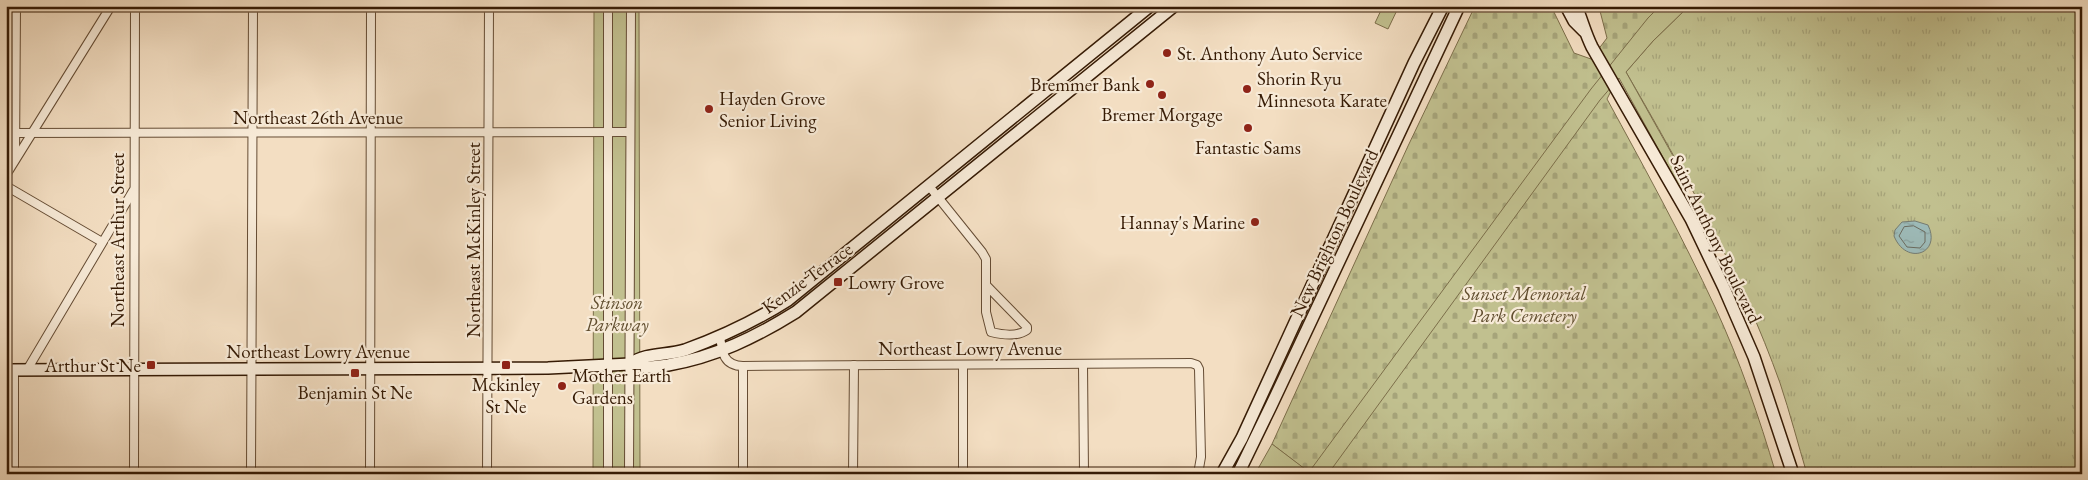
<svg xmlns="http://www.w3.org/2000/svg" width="2088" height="480" font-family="'EB Garamond',serif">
	<defs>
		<pattern id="grass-tufts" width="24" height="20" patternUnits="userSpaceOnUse" patternTransform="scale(1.25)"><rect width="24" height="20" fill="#c1c08f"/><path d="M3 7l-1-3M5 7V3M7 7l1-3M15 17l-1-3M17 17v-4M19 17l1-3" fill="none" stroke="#a6a47a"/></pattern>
		<pattern id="cemetery-stones" width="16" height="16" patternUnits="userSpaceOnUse" patternTransform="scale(1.25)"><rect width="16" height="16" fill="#c1c08f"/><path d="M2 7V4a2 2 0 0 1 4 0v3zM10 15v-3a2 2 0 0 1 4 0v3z" fill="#a6a47a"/></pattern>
		<pattern id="water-ripples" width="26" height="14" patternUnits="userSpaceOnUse" patternTransform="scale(1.25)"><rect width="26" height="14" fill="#9dbbb9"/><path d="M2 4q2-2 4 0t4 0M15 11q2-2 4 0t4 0" fill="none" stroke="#88a09e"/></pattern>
	</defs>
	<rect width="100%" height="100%" fill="#f3dec2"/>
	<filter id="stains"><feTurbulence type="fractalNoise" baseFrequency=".004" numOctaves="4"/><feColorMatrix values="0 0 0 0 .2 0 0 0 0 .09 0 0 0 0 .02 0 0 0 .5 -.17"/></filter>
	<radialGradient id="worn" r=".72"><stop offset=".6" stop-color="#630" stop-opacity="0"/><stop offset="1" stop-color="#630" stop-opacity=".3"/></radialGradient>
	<!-- grass -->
	<path fill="url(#grass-tufts)" stroke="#7c6e4a" d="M1689,6h393v468h-275c-9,-30 -17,-61 -27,-91 -39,-109 -96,-211 -154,-311l27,-31z"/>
	<!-- cemetery -->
	<path fill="url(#cemetery-stones)" stroke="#7c6e4a" d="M1475,6h76l23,47 17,6 16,-21 -7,-27 -3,-5h63l-12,12 -41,81c37,68 75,137 108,208 25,54 44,110 61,167h-465l-39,-30 136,-298z"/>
	<!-- park -->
	<g fill="#c1c08f" stroke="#7c6e4a">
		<polygon points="594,6 639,6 640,474 593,474"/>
		<polygon points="1383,6 1399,6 1388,29 1375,23"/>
		<polygon points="1660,6 1689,6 1653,41 1626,72 1691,188 1680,188 1619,78 1600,100 1328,474 1255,474 1272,444 1309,472 1591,89 1648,18"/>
	</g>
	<!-- water -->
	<path fill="url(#water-ripples)" stroke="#747b71" d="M1915,221l13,4c14,29 -22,41 -34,11l1,-6 7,-8z"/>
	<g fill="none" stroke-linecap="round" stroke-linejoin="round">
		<!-- shore -->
		<polygon stroke="#6a6b5f" stroke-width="1" points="1914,226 1925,232 1925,242 1920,248 1907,247 1899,236 1904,227"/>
		<defs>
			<g id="street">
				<polyline points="6,133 629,132"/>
				<polyline points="15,159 16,6"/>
				<polyline points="6,175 111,6"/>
				<polyline points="6,186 102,242"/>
				<path d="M929,186l53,66 4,7v53l5,20c12,3 26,5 36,-2v-3l-40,-41"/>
				<path d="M720,336c2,17 4,30 23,30v108"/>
				<polyline points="1083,365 1084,474"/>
				<polyline points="743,366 1191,363 1197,365 1199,369 1201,457 1198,474"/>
				<polyline points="14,370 14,474"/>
				<polyline points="27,370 133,191"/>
				<polyline points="134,474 135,6"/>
				<polyline points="251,474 253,6"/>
				<polyline points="370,474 371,6"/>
				<polyline points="487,474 489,6"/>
				<polyline points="608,474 608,6"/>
				<polyline points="629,474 631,6"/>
				<polyline points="853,474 854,365"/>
				<polyline points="963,474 963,366"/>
			</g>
			<g id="secondary">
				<polyline points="1566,6 1574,21 1584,31"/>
				<path d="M1576,6c6,14 9,27 16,41l99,172 33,69 30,69 39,117"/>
				<path d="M630,364c17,-12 36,-8 55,-14 36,-13 70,-29 103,-50l362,-294"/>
				<path d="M6,370l542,-2 82,-4c12,5 24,3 38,1 47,-8 88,-28 128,-53l378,-306"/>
				<polyline points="1222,474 1242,438 1414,63 1443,6"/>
				<polyline points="1238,474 1271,406 1459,6"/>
			</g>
		</defs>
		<!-- street casing -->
		<use href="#street" stroke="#654c34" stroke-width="10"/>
		<!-- secondary casing -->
		<use href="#secondary" stroke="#361b05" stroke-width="14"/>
		<!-- street -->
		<use href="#street" stroke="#f7ead7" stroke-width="8"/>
		<!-- secondary -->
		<use href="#secondary" stroke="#f7ead7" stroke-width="11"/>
	</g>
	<!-- markers -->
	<g fill="#8f2418" stroke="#f7ead7" stroke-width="2">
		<circle cx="1167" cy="53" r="5"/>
		<circle cx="1150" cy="84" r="5"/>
		<circle cx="1247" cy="89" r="5"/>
		<circle cx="1162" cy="95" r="5"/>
		<circle cx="709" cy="109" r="5"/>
		<circle cx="1248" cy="128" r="5"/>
		<circle cx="1255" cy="222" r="5"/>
		<rect x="833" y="277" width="10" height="10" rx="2.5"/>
		<rect x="146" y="360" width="10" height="10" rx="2.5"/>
		<rect x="501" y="360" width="10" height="10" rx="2.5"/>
		<rect x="350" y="368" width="10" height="10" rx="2.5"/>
		<circle cx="562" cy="386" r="5"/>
	</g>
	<g text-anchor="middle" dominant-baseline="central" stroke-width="4.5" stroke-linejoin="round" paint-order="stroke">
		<!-- poi labels -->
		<g font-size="19" fill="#361b05" stroke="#f7ead7" text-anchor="start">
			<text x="1177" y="53">St. Anthony Auto Service</text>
			<text x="1257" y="78">Shorin Ryu<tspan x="1257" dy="22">Minnesota Karate</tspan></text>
			<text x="1140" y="84" text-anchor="end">Bremmer Bank</text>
			<text x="719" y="98">Hayden Grove<tspan x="719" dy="22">Senior Living</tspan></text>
			<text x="1162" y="114" text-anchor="middle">Bremer Morgage</text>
			<text x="1248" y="147" text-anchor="middle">Fantastic Sams</text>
			<text x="1245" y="222" text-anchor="end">Hannay's Marine</text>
			<text x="848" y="282">Lowry Grove</text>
			<text x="141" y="365" text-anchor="end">Arthur St Ne</text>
			<text x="572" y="375">Mother Earth<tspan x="572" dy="22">Gardens</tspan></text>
			<text x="506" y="384" text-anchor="middle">Mckinley<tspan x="506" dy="22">St Ne</tspan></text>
			<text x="355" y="392" text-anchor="middle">Benjamin St Ne</text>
		</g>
		<!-- street labels -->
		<g font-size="19" fill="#361b05" stroke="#f7ead7">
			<text x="318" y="117">Northeast 26th Avenue</text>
			<text transform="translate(1334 233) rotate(-65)">New Brighton Boulevard</text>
			<text transform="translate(1716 239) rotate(64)">Saint Anthony Boulevard</text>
			<text transform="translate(117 240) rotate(-90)">Northeast Arthur Street</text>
			<text transform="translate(473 240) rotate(-90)">Northeast McKinley Street</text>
			<text transform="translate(807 278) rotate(-36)">Kenzie Terrace</text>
			<text x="970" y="348">Northeast Lowry Avenue</text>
			<text x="318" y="351">Northeast Lowry Avenue</text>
		</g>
		<!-- park labels -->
		<g font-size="19" font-style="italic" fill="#604d2e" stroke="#f7ead7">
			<text x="1524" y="293">Sunset Memorial<tspan x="1524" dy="22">Park Cemetery</tspan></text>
			<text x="617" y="302">Stinson<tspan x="617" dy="22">Parkway</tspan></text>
		</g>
	</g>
	<!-- margin -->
	<rect width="2088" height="480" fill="none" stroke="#f3dec2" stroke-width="25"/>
	<rect x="8" y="8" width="2073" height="465" fill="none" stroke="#361b05" stroke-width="2.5"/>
	<rect x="12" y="12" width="2063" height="455" fill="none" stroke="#361b05"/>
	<rect width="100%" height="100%" filter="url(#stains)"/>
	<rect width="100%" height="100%" fill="url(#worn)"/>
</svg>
